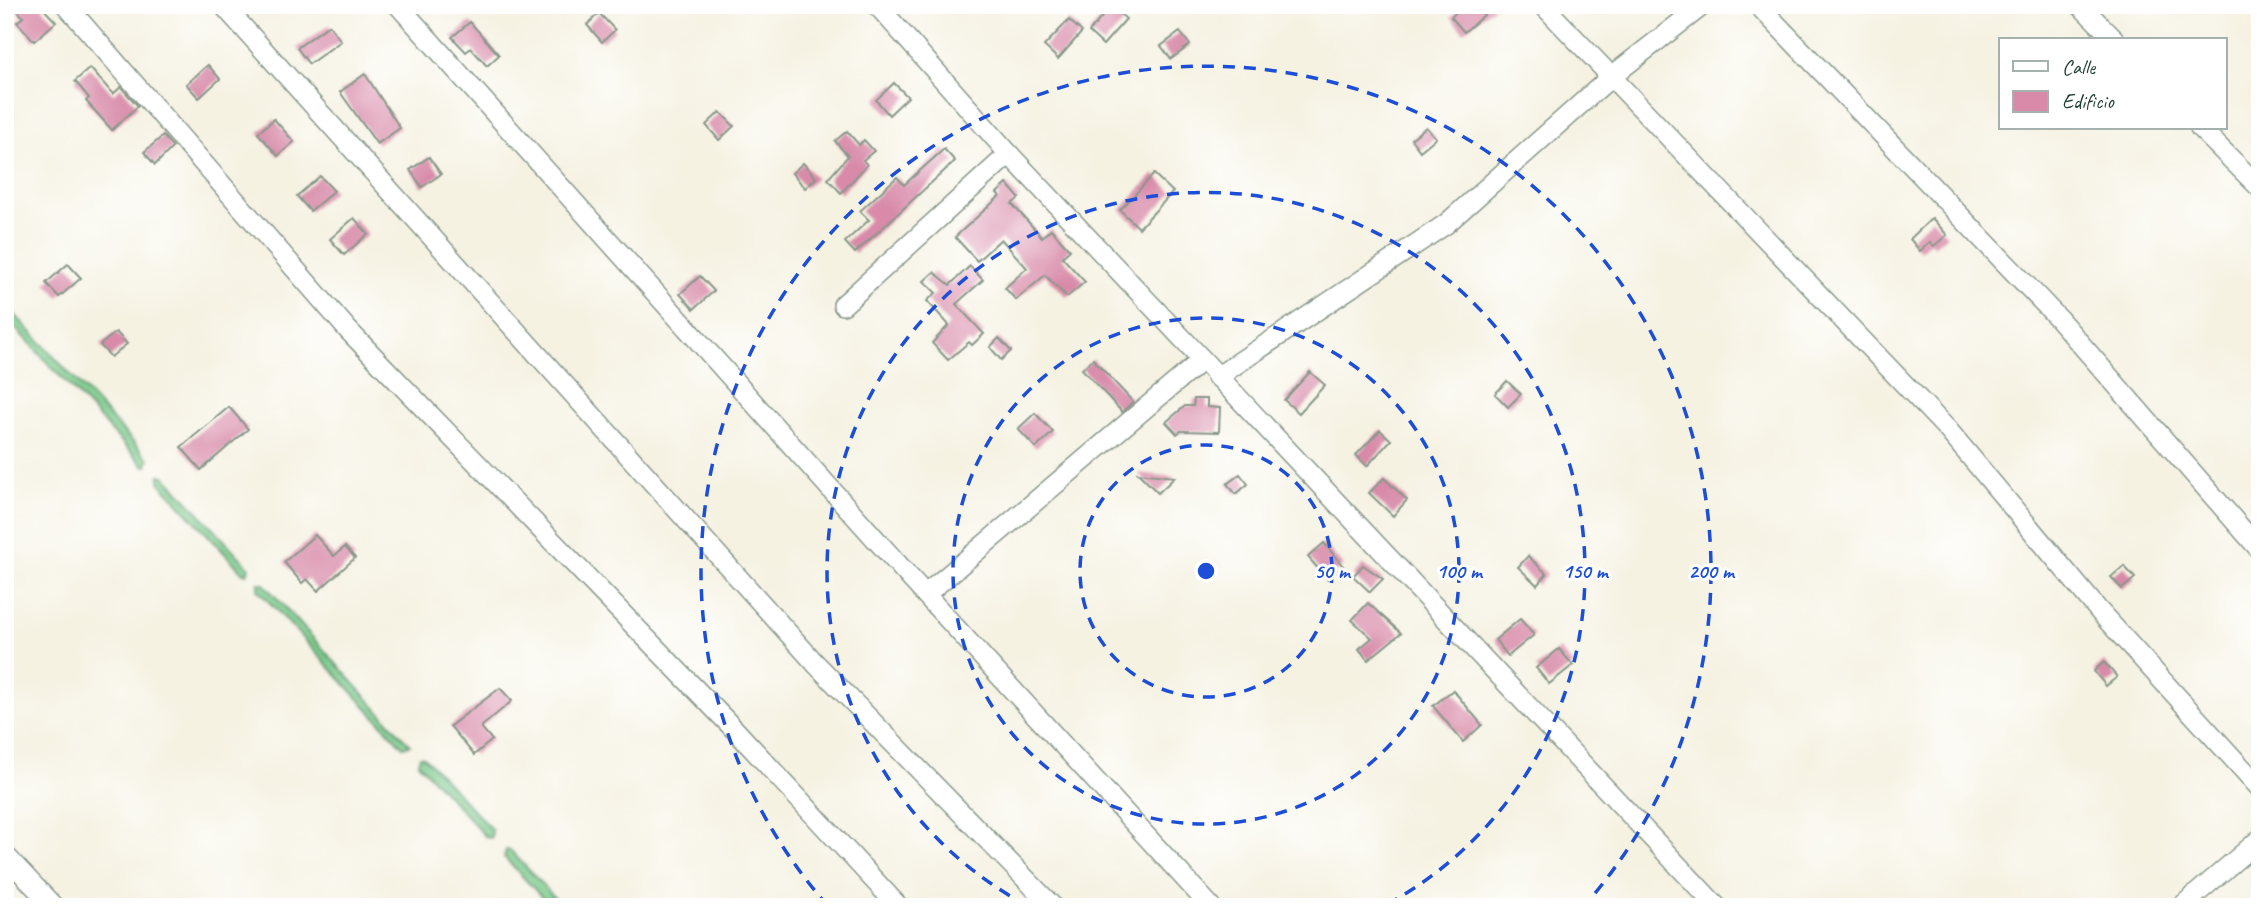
<svg xmlns="http://www.w3.org/2000/svg" width="2265" height="912" font-family="Caveat,sans-serif">
	<rect width="100%" height="100%" fill="#fff"/>
	<filter id="ink" filterUnits="userSpaceOnUse"><feTurbulence type="fractalNoise" baseFrequency=".0143" numOctaves="2"/><feDisplacementMap in="SourceGraphic" scale="14" xChannelSelector="R" yChannelSelector="G"/><feConvolveMatrix kernelMatrix="1 2 1 2 8 2 1 2 1" color-interpolation-filters="sRGB"/></filter>
	<filter id="wash" filterUnits="userSpaceOnUse"><feTurbulence type="fractalNoise" baseFrequency=".00686" numOctaves="4" result="noise"/><feDisplacementMap in="SourceGraphic" scale="28" xChannelSelector="R" yChannelSelector="G"/><feGaussianBlur stdDeviation="1.57" result="paint"/><feColorMatrix in="noise" values="0 0 0 0 0 0 0 0 0 0 0 0 0 0 0 0 0 1.4 0 .05"/><feComposite in="paint" operator="in"/></filter>
	<g filter="url(#wash)">
		<rect width="100%" height="100%" fill="#f5f2e2"/>
		<!-- green -->
		<g fill="#79c889" stroke="#4c825e" stroke-width="2">
			<polygon points="5,304 149,459 147,466 143,465 5,317"/>
			<polygon points="160,475 165,476 249,567 247,574 243,573 159,482"/>
			<polygon points="259,583 264,584 410,745 403,747 258,590"/>
			<polygon points="420,756 424,757 492,830 491,838 486,837 418,763"/>
			<polygon points="506,850 511,851 563,907 551,907 504,857"/>
		</g>
		<g id="blocks">
			<!-- building -->
			<g fill="#d88aa8">
				<polygon points="13,5 40,5 56,22 34,41 17,22 23,17"/>
				<polygon points="1464,5 1496,5 1464,32 1451,17"/>
				<polygon points="1111,6 1126,19 1103,45 1089,32"/>
				<polygon points="599,13 615,30 602,42 587,25"/>
				<polygon points="1069,20 1082,32 1058,59 1044,46"/>
				<polygon points="470,22 499,55 487,66 471,48 466,52 452,37"/>
				<polygon points="329,25 341,41 309,64 297,48"/>
				<polygon points="1180,32 1190,45 1171,59 1161,46"/>
				<polygon points="208,65 220,79 199,98 186,84"/>
				<polygon points="90,68 113,94 121,87 138,106 112,130 86,101 89,98 75,81"/>
				<polygon points="365,74 400,128 377,144 340,92"/>
				<polygon points="894,83 908,97 889,115 876,100"/>
				<polygon points="720,112 734,126 719,140 706,125"/>
				<polygon points="274,119 294,142 278,156 258,133"/>
				<polygon points="1426,127 1436,138 1420,151 1411,139"/>
				<polygon points="847,131 859,145 864,140 874,151 863,160 867,165 841,193 828,179 848,156 835,141"/>
				<polygon points="163,136 173,147 155,165 144,152"/>
				<polygon points="944,149 955,161 855,253 845,242 869,220 860,211 897,177 904,185"/>
				<polygon points="429,157 441,174 422,187 410,170"/>
				<polygon points="803,163 816,178 805,188 792,173"/>
				<polygon points="1154,174 1173,192 1139,228 1120,210"/>
				<polygon points="320,176 334,191 310,211 297,196"/>
				<polygon points="1007,184 1019,198 1012,204 1042,237 1051,229 1070,250 1062,257 1085,282 1067,297 1045,275 1016,300 1005,288 1027,268 1001,239 977,261 955,237 1000,196 997,193"/>
				<polygon points="354,218 368,234 344,255 330,239"/>
				<polygon points="1932,218 1947,235 1934,246 1930,242 1920,251 1910,239"/>
				<polygon points="68,264 81,278 59,297 46,283"/>
				<polygon points="970,266 983,280 956,304 984,334 972,345 969,342 948,360 932,343 949,325 927,301 936,293 924,281 934,272 950,285"/>
				<polygon points="700,276 714,291 694,309 680,294"/>
				<polygon points="116,332 127,344 111,357 100,345"/>
				<polygon points="999,338 1011,351 1001,360 990,347"/>
				<polygon points="1093,359 1133,402 1122,412 1082,369"/>
				<polygon points="1310,372 1325,385 1299,413 1284,400"/>
				<polygon points="1507,381 1521,394 1508,407 1495,394"/>
				<polygon points="1194,399 1207,399 1207,407 1220,408 1219,432 1181,431 1177,434 1166,422 1185,406 1193,406"/>
				<polygon points="229,407 248,429 201,470 181,447"/>
				<polygon points="1035,413 1053,432 1036,448 1018,429"/>
				<polygon points="1380,430 1391,440 1367,466 1356,455"/>
				<polygon points="1138,473 1175,477 1158,493"/>
				<polygon points="1240,474 1248,484 1236,494 1227,484"/>
				<polygon points="1384,478 1407,500 1393,516 1369,493"/>
				<polygon points="315,535 334,556 345,547 355,558 318,591 307,579 302,583 284,562"/>
				<polygon points="1324,543 1343,566 1327,579 1308,557"/>
				<polygon points="1528,556 1547,574 1537,585 1518,567"/>
				<polygon points="1363,565 1383,579 1370,592 1353,576"/>
				<polygon points="2124,566 2135,578 2122,589 2111,577"/>
				<polygon points="1368,603 1401,633 1368,660 1359,649 1372,638 1352,620"/>
				<polygon points="1520,619 1534,635 1508,656 1495,640"/>
				<polygon points="1559,649 1573,665 1549,684 1536,668"/>
				<polygon points="2104,662 2117,677 2106,686 2094,671"/>
				<polygon points="500,688 512,701 481,727 492,740 474,755 450,726"/>
				<polygon points="1453,690 1482,725 1463,742 1433,706"/>
			</g>
		</g>
	</g>
	<g filter="url(#ink)">
		<use href="#blocks" fill-opacity="0" stroke="#8a988b" stroke-width="2"/>
		<g fill="none" stroke-linecap="round" stroke-linejoin="round">
			<defs>
				<g id="street">
					<polyline points="66,5 348,330 736,731 899,907"/>
					<polyline points="223,5 816,664 1053,907"/>
					<polyline points="398,5 913,581 1211,907"/>
					<polyline points="877,5 1009,154 1717,907"/>
					<polyline points="1543,5 1948,430 2100,612 2260,788"/>
					<polyline points="1758,5 2058,318 2260,550"/>
					<polyline points="2080,5 2115,40"/>
					<polyline points="2200,128 2260,188"/>
					<polyline points="843,305 1009,154"/>
					<polyline points="1217,377 1446,224 1612,76 1703,5"/>
					<polyline points="926,594 1202,360"/>
					<polyline points="5,855 54,907"/>
					<polyline points="2181,907 2260,839"/>
				</g>
			</defs>
			<!-- street casing -->
			<use href="#street" stroke="#8a988b" stroke-width="22"/>
			<!-- street -->
			<use href="#street" stroke="#fff" stroke-width="19"/>
		</g>
	</g>
	<!-- distance rings -->
	<g fill="none" stroke="#1d4ed8" stroke-width="3.5" stroke-dasharray="12 9">
		<circle cx="1206" cy="571" r="126"/>
		<circle cx="1206" cy="571" r="253"/>
		<path d="M1028 906A379 379 0 1 1 1384 906"/>
		<path d="M828 906A505 505 0 1 1 1584 906"/>
	</g>
	<circle cx="1206" cy="571" r="10" fill="#1d4ed8" stroke="#fff" stroke-width="3.5"/>
	<g font-size="21" text-anchor="middle" font-weight="bold" fill="#1d4ed8" stroke="#fff" stroke-width="6" stroke-linejoin="round" paint-order="stroke">
		<text x="1332" y="578">50 m</text>
		<text x="1459" y="578">100 m</text>
		<text x="1585" y="578">150 m</text>
		<text x="1711" y="578">200 m</text>
	</g>
	<!-- margin -->
	<rect width="2265" height="912" fill="none" stroke="#fff" stroke-width="28"/>
	<!-- legend -->
	<rect x="1999" y="38" width="228" height="91" fill="#ffffff" stroke="#a5b1ae" stroke-width="2"/>
	<rect x="2013" y="61" width="35" height="10" fill="#ffffff" stroke="#a5b1ae" stroke-width="2"/>
	<text x="2062" y="74" font-size="21" fill="#1f3d34">Calle</text>
	<rect x="2013" y="91" width="35" height="21" fill="#d88aa8" stroke="#a5b1ae" stroke-width="2"/>
	<text x="2062" y="108" font-size="21" fill="#1f3d34">Edificio</text>
</svg>
